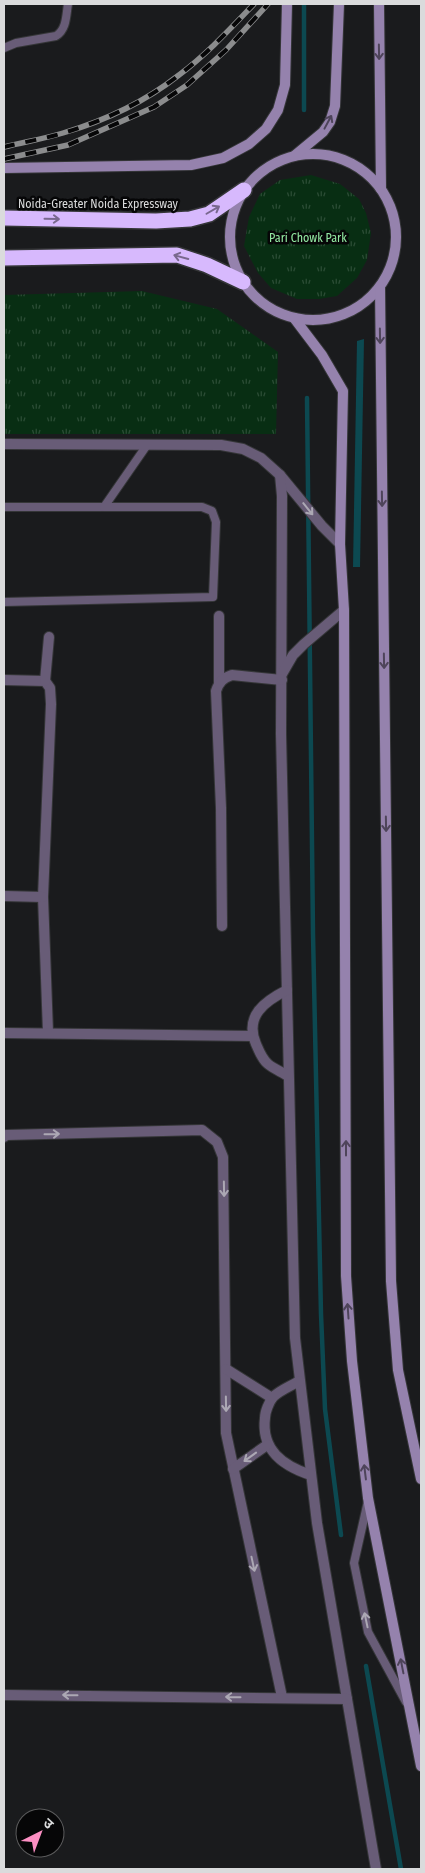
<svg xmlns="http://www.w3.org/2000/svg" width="425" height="1873" font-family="'Fira Sans Condensed','Noto Sans Devanagari',sans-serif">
	<defs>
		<pattern id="park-tufts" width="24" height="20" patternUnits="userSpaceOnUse" patternTransform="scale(1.25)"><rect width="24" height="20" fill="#082e13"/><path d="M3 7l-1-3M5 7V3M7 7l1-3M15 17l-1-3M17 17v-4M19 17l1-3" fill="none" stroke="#2b4c35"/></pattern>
	</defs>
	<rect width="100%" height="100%" fill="#1a1b1d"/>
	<!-- park -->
	<g fill="url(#park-tufts)">
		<polygon points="311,175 340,184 359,199 366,213 371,233 367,260 357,278 337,296 319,299 297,299 271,288 258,273 244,246 249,217 260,194 280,180"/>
		<polygon points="142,291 217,309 278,352 276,434 4,434 4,295"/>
	</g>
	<!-- water -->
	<polygon fill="#0c4951" points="364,339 360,567 353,567 357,341"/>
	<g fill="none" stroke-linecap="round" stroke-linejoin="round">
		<!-- stream -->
		<g stroke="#0c4951" stroke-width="4.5">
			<polyline points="304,4 304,110"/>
			<polyline points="307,398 313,934 321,1314 325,1409 341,1535"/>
			<polyline points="366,1666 401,1869"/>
		</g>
		<defs>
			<g id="lane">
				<path d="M4,48l12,-5 40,-7c11,-7 10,-21 12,-32"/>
				<polyline points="4,507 104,507 147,445"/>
				<polyline points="4,602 213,597 216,522 212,511 202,507 104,507"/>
				<polyline points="368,1501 354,1563 368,1632 406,1702"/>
			</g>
			<g id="street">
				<polyline points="4,444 221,445 243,449 261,458 280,475 322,526 340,544"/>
				<polyline points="280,475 282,496 281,734 295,1338 317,1523 376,1869"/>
				<polyline points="282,674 293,655 304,644 344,610"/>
				<polyline points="4,680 45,681 50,688 51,704 43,897 48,1032"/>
				<polyline points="45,681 49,637"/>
				<polyline points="219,683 219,616"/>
				<polyline points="4,896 43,897"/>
				<path d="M222,926l-1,-118 -5,-117c3,-9 7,-13 16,-16l50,5"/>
				<path d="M287,990c-22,11 -43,26 -31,54 3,7 6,15 12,20 6,5 14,8 20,12"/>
				<polyline points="4,1033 253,1036"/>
				<polyline points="4,1137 6,1135 202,1130 217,1142 223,1157 226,1433 282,1697"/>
				<polyline points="226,1369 272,1398"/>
				<path d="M299,1381c-8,5 -19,9 -26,16 -4,5 -8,15 -8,21 -4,32 18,48 46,57"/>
				<polyline points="233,1469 267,1445"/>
				<polyline points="4,1695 347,1699"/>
			</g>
			<g id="secondary">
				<polyline points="379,4 381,189"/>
				<circle cx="313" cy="237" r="83"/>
				<polyline points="294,156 323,132 330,122 335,106 339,4"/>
				<polyline points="4,168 191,165 223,158 249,144 266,129 278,110 285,85 287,4"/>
				<polyline points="380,287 391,1281 398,1370 421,1479"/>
				<polyline points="294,318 322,355 343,391 340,544 344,610 346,1276 352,1361 368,1498 421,1766"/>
			</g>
			<g id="highway">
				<polyline points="4,218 156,221 190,219 209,214 244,190"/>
				<polyline points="4,258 177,255 207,265 243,282"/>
			</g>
		</defs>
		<!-- lane casing -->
		<use href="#lane" stroke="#353638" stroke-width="10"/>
		<!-- street casing -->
		<use href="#street" stroke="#353638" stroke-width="12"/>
		<!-- secondary casing -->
		<use href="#secondary" stroke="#353638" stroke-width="12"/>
		<!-- highway casing -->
		<use href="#highway" stroke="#353638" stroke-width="18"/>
		<!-- lane -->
		<use href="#lane" stroke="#685c77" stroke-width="8"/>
		<!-- street -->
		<use href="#street" stroke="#685c77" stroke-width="10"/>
		<!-- secondary -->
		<use href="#secondary" stroke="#9582ad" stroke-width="10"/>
		<!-- highway -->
		<use href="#highway" stroke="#d7b9fd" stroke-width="15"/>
		<defs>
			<g id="rail">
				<path d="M4,147c19,-5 40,-8 59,-14 41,-12 83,-32 116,-58 28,-21 51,-46 75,-71"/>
				<polyline points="4,159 68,145 154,107 187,85 226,50 268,4"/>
			</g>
		</defs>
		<!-- rail casing -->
		<use href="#rail" stroke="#8b8c8d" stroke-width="5.5"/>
		<!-- rail -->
		<use href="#rail" stroke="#060607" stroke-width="4" stroke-dasharray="11" stroke-linecap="butt"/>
	</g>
	<!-- one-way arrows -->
	<defs><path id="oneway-shaft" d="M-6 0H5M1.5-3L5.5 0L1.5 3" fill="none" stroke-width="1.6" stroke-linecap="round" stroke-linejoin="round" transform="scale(1.25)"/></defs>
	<g stroke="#4e445a">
		<use href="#oneway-shaft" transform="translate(379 52) rotate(89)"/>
		<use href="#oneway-shaft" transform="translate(328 122) rotate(-62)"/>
		<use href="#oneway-shaft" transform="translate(380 336) rotate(89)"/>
		<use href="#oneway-shaft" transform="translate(382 499) rotate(89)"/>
		<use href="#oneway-shaft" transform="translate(384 661) rotate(89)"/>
		<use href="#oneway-shaft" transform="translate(386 824) rotate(89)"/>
		<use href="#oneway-shaft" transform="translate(346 1148) rotate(-90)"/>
		<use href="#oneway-shaft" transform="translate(348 1311) rotate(-94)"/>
		<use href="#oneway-shaft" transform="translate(365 1472) rotate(-97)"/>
		<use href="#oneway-shaft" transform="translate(402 1666) rotate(-101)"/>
	</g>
	<g stroke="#79688e">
		<use href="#oneway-shaft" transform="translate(213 210) rotate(-30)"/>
		<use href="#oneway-shaft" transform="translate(52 219) rotate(1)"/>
		<use href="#oneway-shaft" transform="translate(181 257) rotate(-165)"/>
	</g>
	<g stroke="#aca8b4">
		<use href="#oneway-shaft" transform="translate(308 509) rotate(51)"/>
		<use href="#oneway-shaft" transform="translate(52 1134) rotate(-1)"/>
		<use href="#oneway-shaft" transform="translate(224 1189) rotate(89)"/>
		<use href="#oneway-shaft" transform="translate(226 1404) rotate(89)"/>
		<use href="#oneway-shaft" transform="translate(250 1457) rotate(144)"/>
		<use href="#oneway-shaft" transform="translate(253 1564) rotate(78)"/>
		<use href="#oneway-shaft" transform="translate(366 1620) rotate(-102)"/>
		<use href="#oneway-shaft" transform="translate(70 1695) rotate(-179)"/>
		<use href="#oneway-shaft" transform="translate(233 1697) rotate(-179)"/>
	</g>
	<g text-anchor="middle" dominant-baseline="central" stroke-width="5" stroke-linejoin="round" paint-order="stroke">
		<!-- street labels -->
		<g font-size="12" fill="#dadbdc" stroke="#060607">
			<text x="98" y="204">Noida-Greater Noida Expressway</text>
		</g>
		<!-- park labels -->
		<g font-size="12" fill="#94eaa3" stroke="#060607">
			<text x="308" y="238">Pari Chowk Park</text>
		</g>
	</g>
	<!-- border -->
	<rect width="425" height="1873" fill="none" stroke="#dadbdc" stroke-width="10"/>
	<!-- north arrow -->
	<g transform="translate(40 1833) rotate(42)"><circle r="24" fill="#060607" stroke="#5b5b5c"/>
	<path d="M0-4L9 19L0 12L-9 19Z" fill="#fc8fc3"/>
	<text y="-8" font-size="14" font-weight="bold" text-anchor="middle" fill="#dadbdc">उ</text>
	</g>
</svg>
